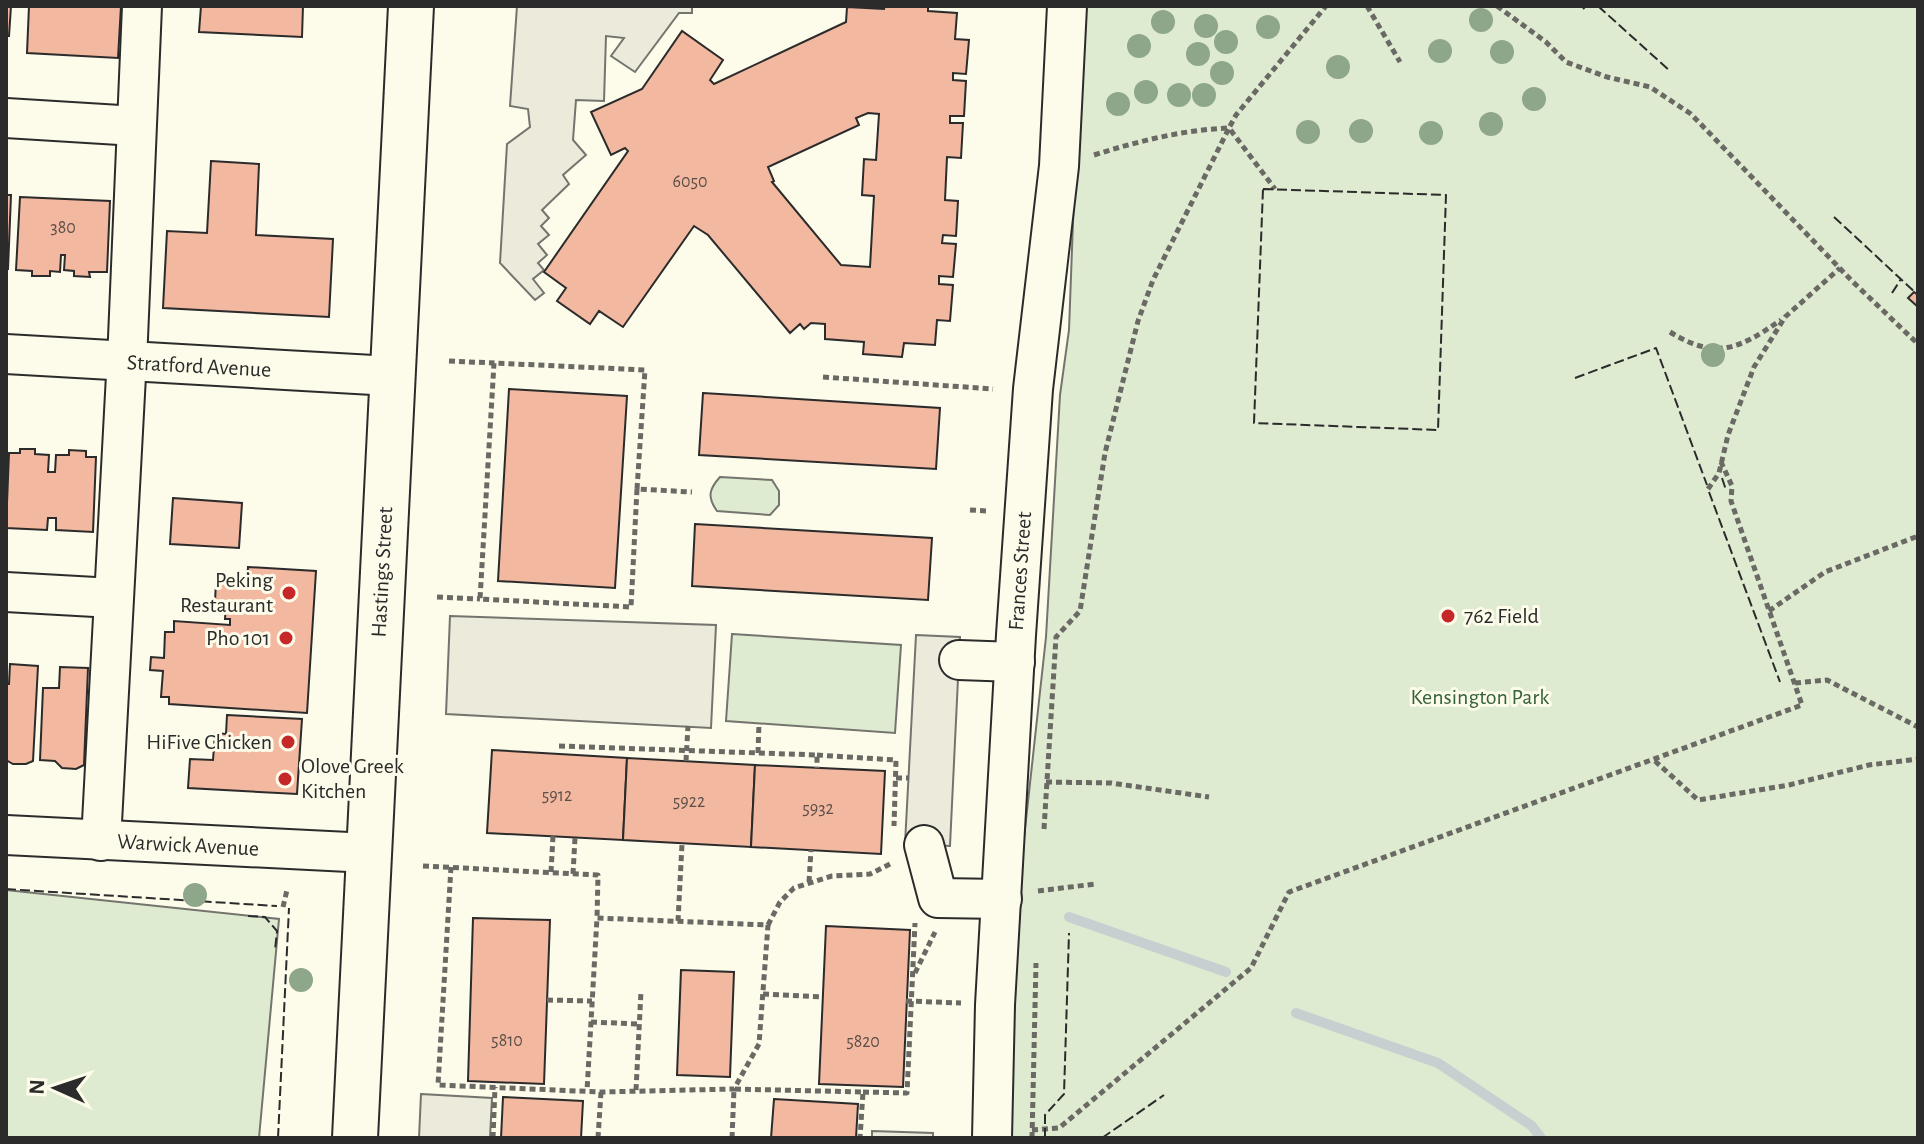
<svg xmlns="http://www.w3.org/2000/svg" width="1924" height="1144" font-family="'Alegreya Sans',sans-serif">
	<rect width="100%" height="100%" fill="#fdfbea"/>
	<!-- green -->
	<g fill="#deebd1" stroke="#74746e" stroke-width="2">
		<polygon points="1081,6 1918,6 1918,1138 1005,1138 1018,893 1046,637 1060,395 1069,330"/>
		<path d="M720,477l52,3 7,11v14l-9,10 -53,-4c-10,-14 -8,-22 3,-34z"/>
		<polygon points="732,634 901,645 895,733 726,721"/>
		<polygon points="6,890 279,919 259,1138 6,1138"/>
	</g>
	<!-- parking -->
	<g fill="#eceadb" stroke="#74746e" stroke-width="2">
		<polygon points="517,6 692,6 692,13 679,13 635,72 611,56 624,38 606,36 604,101 576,100 573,140 586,155 563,175 569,184 542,210 549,218 541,226 549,235 538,244 547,255 538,263 544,270 533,279 544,293 535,300 500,263 507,144 530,127 528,109 510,106"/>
		<polygon points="450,616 716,625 711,728 446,714"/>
		<polygon points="916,635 960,637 950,846 905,844"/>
		<polygon points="421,1094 492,1098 490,1138 419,1138"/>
		<polygon points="872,1131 933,1133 933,1138 872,1138"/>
	</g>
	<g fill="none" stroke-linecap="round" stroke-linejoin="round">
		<!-- stream -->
		<g stroke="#c7d0d0" stroke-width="10">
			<polyline points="1069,917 1226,972"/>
			<polyline points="1296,1013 1438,1063 1532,1126 1541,1138"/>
		</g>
	</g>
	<!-- building -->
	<g fill="#f2b8a0" stroke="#2b2b2b" stroke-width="2" fill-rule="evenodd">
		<polygon points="6,6 11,6 9,36 6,36"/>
		<polygon points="29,6 121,6 118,58 27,53"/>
		<polygon points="201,6 303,6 302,37 199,32"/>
		<path d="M885,6h43v5l29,2 -2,26 14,1 -3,34 -13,-1v7l13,1 -2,35h-14v7h13l-2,35 -14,-1 -2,43 13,1 -2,35 -13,-1 -1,8 14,1 -3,33 -14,-1v8l14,1 -3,36 -13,-1 -2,25 -31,-2 -2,14 -39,-3 1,-12 -39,-3v-15l-14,-1 -7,6 -4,-5 -10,9 -82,-98 -14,-9 -71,101 -24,-16 -9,13 -33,-23 9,-13 -22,-16 84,-121 -3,-3 -14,7 -20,-43 51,-23 40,-58 41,29 -13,20 4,4 132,-62 1,-15 37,2zM868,113l11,1 -3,46 -12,-1 -2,36 12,1 -4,71 -29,-2 -69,-83 2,-1 -6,-14 91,-42 -3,-7z"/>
		<polygon points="211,161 259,164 256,235 333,239 329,317 163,308 167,231 207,233"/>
		<polygon points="6,195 11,195 8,269 6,269"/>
		<polygon points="20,197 110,201 107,272 89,272 90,277 74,276 74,271 64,270 65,255 61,255 60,272 50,271 50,276 32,276 32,271 16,270"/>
		<polygon points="1914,292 1918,295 1918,307 1908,298"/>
		<polygon points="509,389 627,396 615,588 498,581"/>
		<polygon points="703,393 940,408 936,469 699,455"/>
		<polygon points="20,449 35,449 35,454 49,455 48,472 55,472 56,455 69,455 69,450 86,451 86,457 96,457 93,532 56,530 56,518 48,518 47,530 6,528 9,453 20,453"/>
		<polygon points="173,498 242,503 239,548 170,544"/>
		<polygon points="695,524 932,538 928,600 692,586"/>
		<polygon points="248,567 316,571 307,713 169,704 169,697 161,697 163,671 150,670 151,657 164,658 165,632 174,632 174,621 230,625 230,619 225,619 226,603 215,602 216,581 247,583"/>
		<polygon points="10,664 38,666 33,761 26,764 13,764 6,760 6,684 9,684"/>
		<polygon points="60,667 88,668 84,765 76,769 62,768 55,761 40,760 43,688 59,688"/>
		<polygon points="227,715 302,719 297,794 188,788 190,759 213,760 215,733 226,734"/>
		<polygon points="492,750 627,758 623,840 487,833"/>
		<polygon points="627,758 755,765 751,847 623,840"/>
		<polygon points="755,765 885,771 881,854 751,847"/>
		<polygon points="473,918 550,920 544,1084 468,1081"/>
		<polygon points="826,926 910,930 903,1087 819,1084"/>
		<polygon points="681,970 734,972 730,1077 677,1075"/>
		<polygon points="503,1097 583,1101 581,1138 501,1138"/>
		<polygon points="774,1099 858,1104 856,1138 771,1138"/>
	</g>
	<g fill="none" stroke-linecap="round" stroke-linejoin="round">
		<defs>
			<g id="minor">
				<polyline points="6,118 136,126"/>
				<polyline points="6,354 391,376"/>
				<polyline points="6,592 113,598"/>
				<polyline points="959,660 1015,662"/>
				<polyline points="6,835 369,853"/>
				<polyline points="101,841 128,338 142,6"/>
				<polyline points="924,845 938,898 1002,899"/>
				<polyline points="992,1138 995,1005 1016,635 1033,389 1059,166 1067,6"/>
			</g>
			<polyline id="major" points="355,1138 411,6"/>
		</defs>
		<!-- minor casing -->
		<use href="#minor" stroke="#2b2b2b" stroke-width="42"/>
		<!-- major casing -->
		<use href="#major" stroke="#2b2b2b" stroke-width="48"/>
		<!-- path -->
		<g stroke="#6a6964" stroke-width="5" stroke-dasharray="6 4" stroke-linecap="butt">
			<polyline points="1367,6 1400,62"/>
			<polyline points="1497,6 1546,42 1566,62 1607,77 1650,87 1691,114 1852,281 1918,344"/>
			<path d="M1094,155c45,-14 88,-25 135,-27l7,-13 90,-109"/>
			<path d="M1670,332c47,29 70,16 111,-12"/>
			<polyline points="449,361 494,363"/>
			<polyline points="823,377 993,389"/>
			<polyline points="637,489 645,370 494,363 480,599 631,607 637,489 692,492"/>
			<polyline points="1708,489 1719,473 1728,435 1754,367 1785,317 1840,268"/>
			<polyline points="970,510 987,511"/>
			<polyline points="437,597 480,599"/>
			<polyline points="1769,611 1825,572 1918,536"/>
			<polyline points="1795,683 1827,680 1918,727"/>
			<polyline points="559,746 817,755 817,768"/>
			<polyline points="758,753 759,723"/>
			<polyline points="817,755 896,760 894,826"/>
			<polyline points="686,761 688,726"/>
			<polyline points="1655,761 1698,800 1789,785 1869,765 1918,759"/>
			<polyline points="896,778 909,778"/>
			<polyline points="1046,782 1111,783 1209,797"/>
			<polyline points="1044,829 1056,637 1080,611 1105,453 1138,321 1153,280 1229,128 1275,189"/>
			<polyline points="423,866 598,875 597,918"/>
			<polyline points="451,867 438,1085 601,1092 734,1089 759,1044 768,925 597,918 587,1091"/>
			<polyline points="551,872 553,836"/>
			<polyline points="573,874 575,838"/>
			<polyline points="809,882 811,850"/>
			<polyline points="1038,891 1095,884"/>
			<polyline points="283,907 287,890"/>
			<polyline points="678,921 682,844"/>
			<polyline points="768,925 780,902 794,888 832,876 870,874 892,863"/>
			<polyline points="915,973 935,932"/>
			<polyline points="763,994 823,997"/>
			<polyline points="547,1000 592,1001"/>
			<polyline points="906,1001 961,1003"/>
			<polyline points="591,1022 639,1024"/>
			<polyline points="636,1090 641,991"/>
			<polyline points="863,1092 907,1093 915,923"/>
			<polyline points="1032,1130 1059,1128 1251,968 1289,892 1802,705 1731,501 1732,486 1721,462"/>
			<polyline points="493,1138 495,1087"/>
			<polyline points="598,1138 601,1092"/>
			<polyline points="732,1138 734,1089 863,1092 860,1138"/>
			<polyline points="1032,1138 1036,963"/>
		</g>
		<!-- minor -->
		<use href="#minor" stroke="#fdfbea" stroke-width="38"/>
		<!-- major -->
		<use href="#major" stroke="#fdfbea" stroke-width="44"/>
		<!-- fence -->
		<g stroke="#2b2b2b" stroke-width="2" stroke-dasharray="10 4" stroke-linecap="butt">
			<polyline points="1598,6 1670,71"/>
			<polyline points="1583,9 1586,6"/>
			<polygon points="1263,189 1446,195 1438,430 1254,423"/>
			<polyline points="1834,217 1918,295"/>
			<polyline points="1892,293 1901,279"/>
			<polyline points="1575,378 1656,348 1707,485"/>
			<polyline points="1722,478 1726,490"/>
			<polyline points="1709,492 1780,682"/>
			<polyline points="6,889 277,906"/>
			<polyline points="248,916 265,917 277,931 275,950"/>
			<polyline points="278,1138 289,908"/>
			<polyline points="1045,1138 1045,1115 1064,1094 1069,933"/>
			<polyline points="1102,1138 1164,1095"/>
		</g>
	</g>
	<!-- trees -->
	<g fill="#8ea78a">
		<circle cx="1481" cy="20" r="12"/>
		<circle cx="1163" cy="22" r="12"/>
		<circle cx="1206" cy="26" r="12"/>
		<circle cx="1268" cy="27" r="12"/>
		<circle cx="1226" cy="42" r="12"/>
		<circle cx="1139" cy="46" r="12"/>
		<circle cx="1440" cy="51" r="12"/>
		<circle cx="1502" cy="52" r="12"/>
		<circle cx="1198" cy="54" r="12"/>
		<circle cx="1338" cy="67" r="12"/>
		<circle cx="1222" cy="73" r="12"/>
		<circle cx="1146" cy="92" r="12"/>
		<circle cx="1179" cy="95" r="12"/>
		<circle cx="1204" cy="95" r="12"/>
		<circle cx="1534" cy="99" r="12"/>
		<circle cx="1118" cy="104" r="12"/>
		<circle cx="1491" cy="124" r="12"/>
		<circle cx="1361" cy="131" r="12"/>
		<circle cx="1308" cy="132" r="12"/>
		<circle cx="1431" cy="133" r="12"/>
		<circle cx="1713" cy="355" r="12"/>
		<circle cx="195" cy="895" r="12"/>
		<circle cx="301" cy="980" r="12"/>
	</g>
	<!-- markers -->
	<g fill="#c62828" stroke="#fdfbea" stroke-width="3">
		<circle cx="289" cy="593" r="8"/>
		<circle cx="1448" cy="616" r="8"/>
		<circle cx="286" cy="638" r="8"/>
		<circle cx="288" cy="742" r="8"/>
		<circle cx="285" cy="779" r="8"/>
	</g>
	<g text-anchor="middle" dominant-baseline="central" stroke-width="6" stroke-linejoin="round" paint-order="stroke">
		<!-- number labels -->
		<g font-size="18" fill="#5d4e48">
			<text x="690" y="182">6050</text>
			<text x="63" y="228">380</text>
			<text x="557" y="796">5912</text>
			<text x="689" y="802">5922</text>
			<text x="818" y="809">5932</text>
			<text x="507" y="1041">5810</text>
			<text x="863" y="1042">5820</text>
		</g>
		<!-- street labels -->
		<g font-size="22" fill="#2b2b2b" stroke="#fdfbea">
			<text transform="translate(199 366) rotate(3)">Stratford Avenue</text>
			<text transform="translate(1020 571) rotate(-86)">Frances Street</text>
			<text transform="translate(382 572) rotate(-87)">Hastings Street</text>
			<text transform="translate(188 845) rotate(3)">Warwick Avenue</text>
		</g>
		<!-- poi labels -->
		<g font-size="22" fill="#2b2b2b" stroke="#fdfbea" text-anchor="end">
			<text x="273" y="580">Peking<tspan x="273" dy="25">Restaurant</tspan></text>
			<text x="1464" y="616" text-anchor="start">762 Field</text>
			<text x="270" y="638">Pho 101</text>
			<text x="272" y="742">HiFive Chicken</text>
			<text x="301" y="766" text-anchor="start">Olove Greek<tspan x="301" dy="25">Kitchen</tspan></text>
		</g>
		<!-- park labels -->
		<g font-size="22" fill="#34623c" stroke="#fdfbea">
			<text x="1480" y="697">Kensington Park</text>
		</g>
	</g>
	<!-- border -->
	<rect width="1924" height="1144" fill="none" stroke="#2b2b2b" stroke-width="16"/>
	<!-- north arrow -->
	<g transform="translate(56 1088) rotate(273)" stroke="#fdfbea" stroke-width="6" paint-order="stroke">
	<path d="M0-6L14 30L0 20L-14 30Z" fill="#2b2b2b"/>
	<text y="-12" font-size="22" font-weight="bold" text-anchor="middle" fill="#2b2b2b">N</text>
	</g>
</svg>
